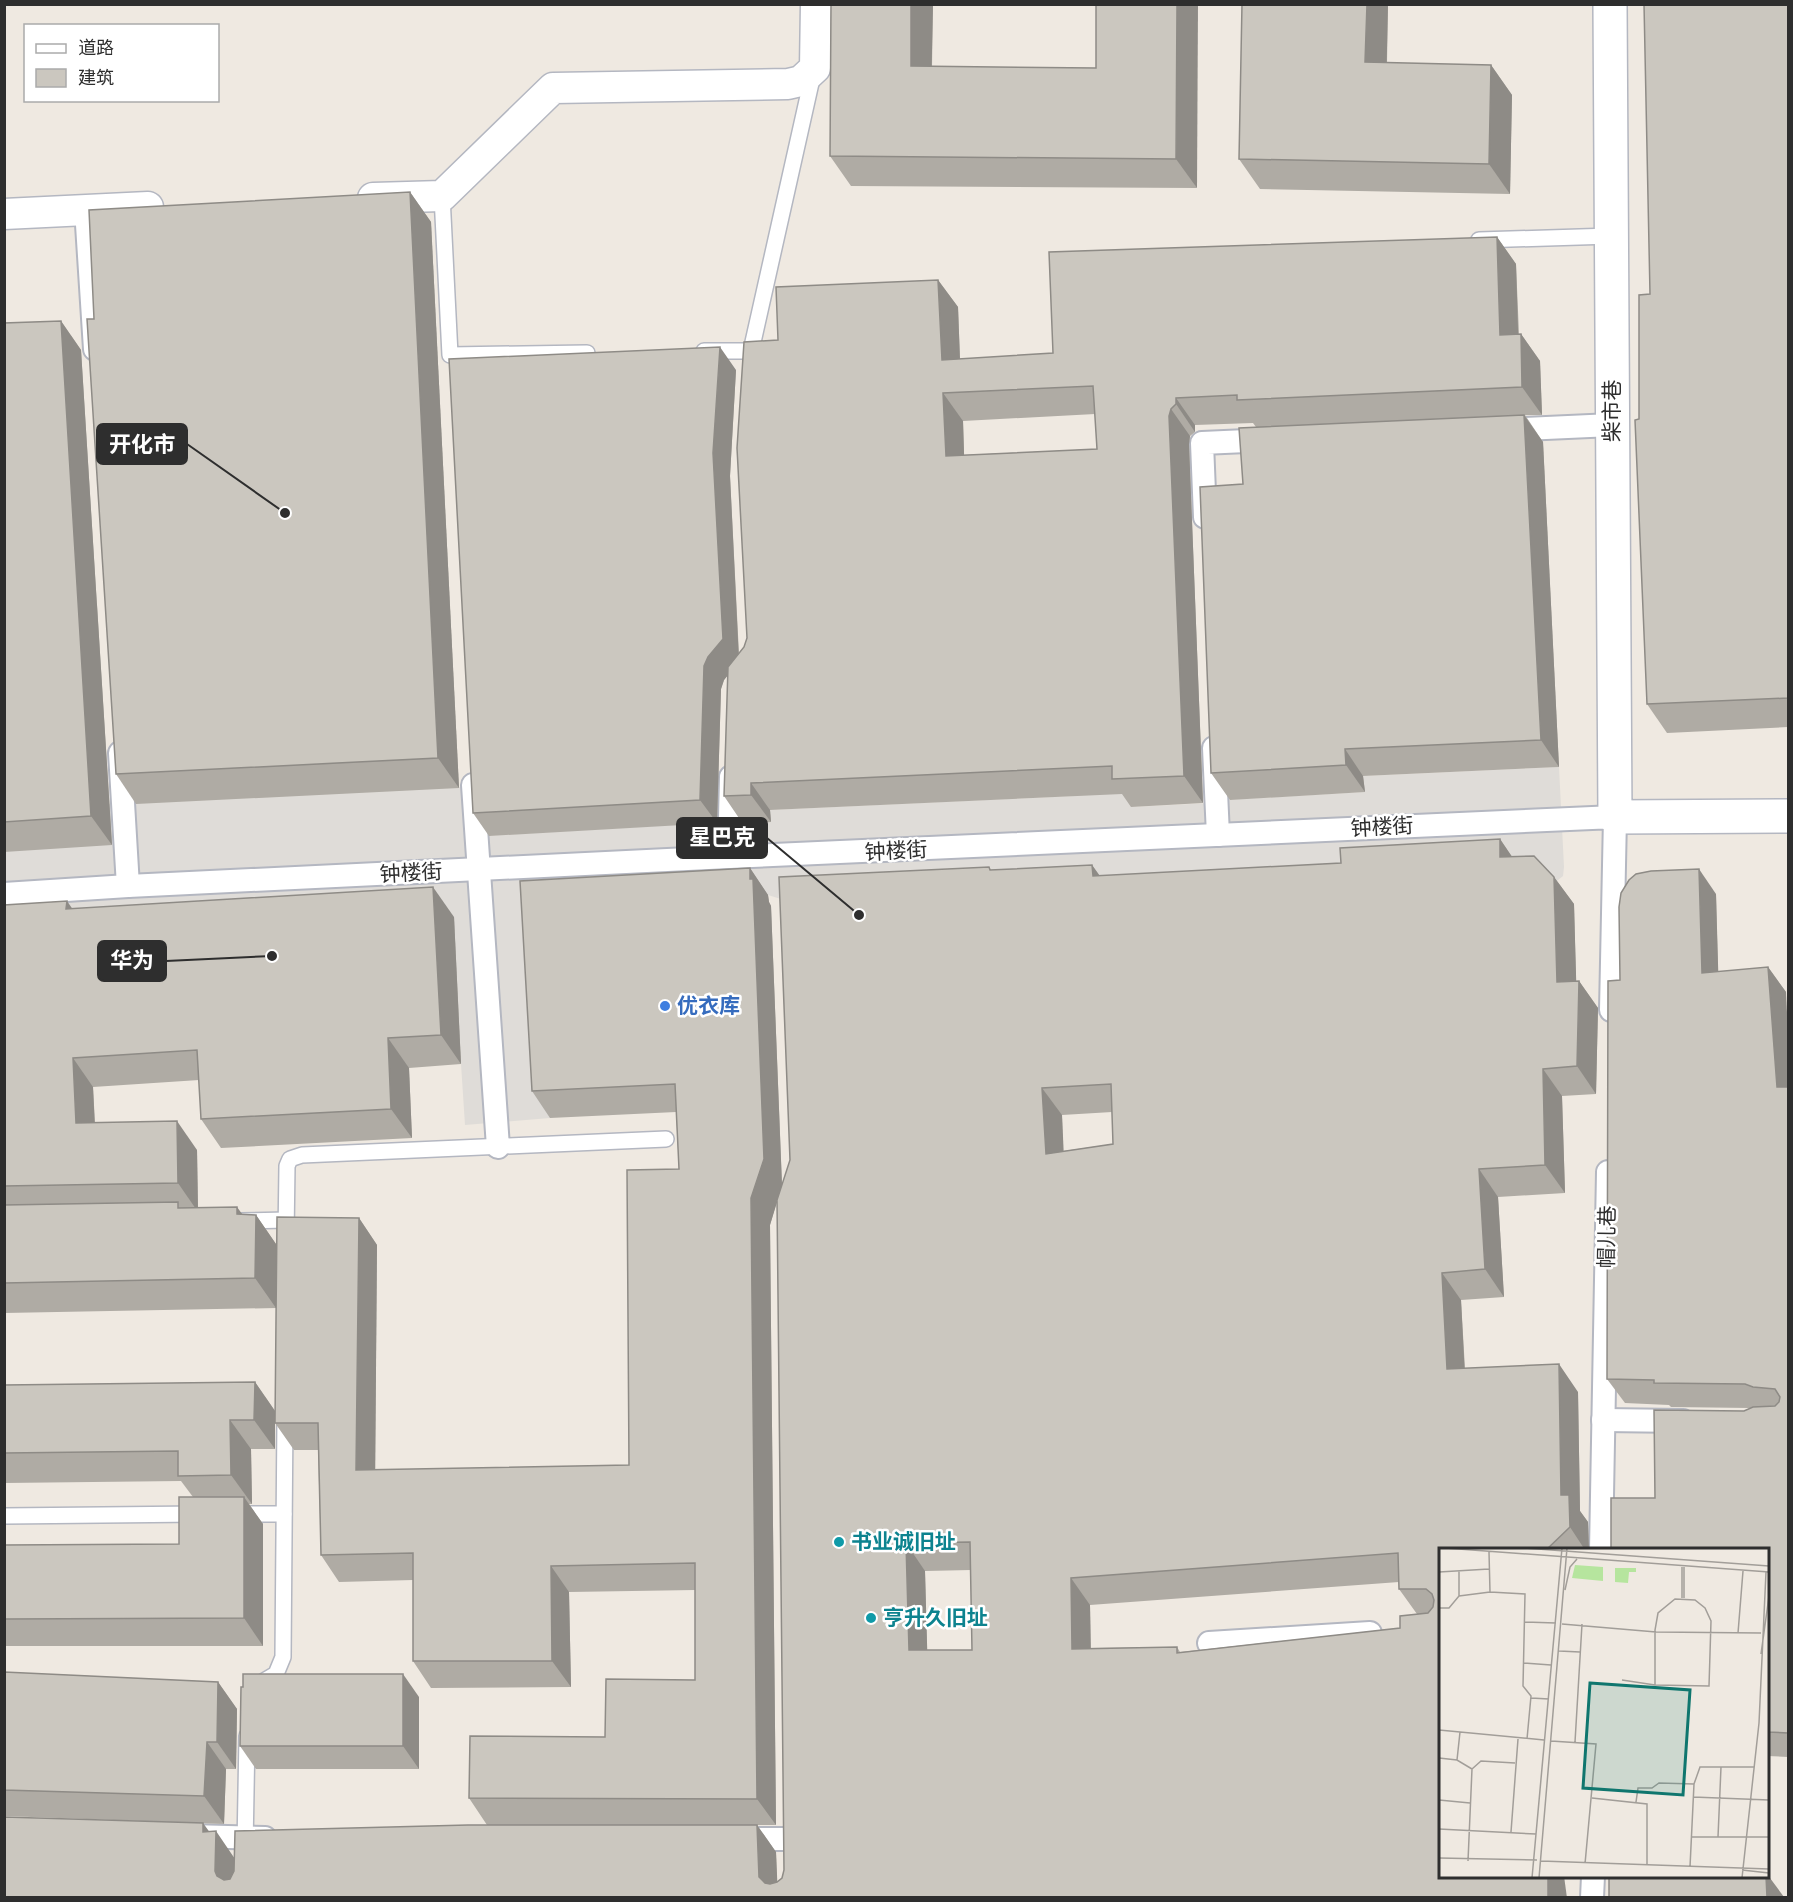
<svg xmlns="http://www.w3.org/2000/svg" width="1793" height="1902" font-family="'Source Sans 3','Noto Sans SC',sans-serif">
	<rect width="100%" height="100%" fill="#efe9e1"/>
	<!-- plaza -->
	<polygon fill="#dfdcd8" points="1559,767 1564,867 1563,876 1553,884 784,900 768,895 539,908 550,1118 465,1125 461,1064 5,936 5,852 109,804 479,786 483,836 707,823 739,824 770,822 770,810 1074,796 1131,787 1131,807 1211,803 1225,800 1364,792 1363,776"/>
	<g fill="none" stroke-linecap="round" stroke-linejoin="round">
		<defs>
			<g id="service">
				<polyline points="442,196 450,355 587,353"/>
				<polyline points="1479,240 1611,236"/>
				<polyline points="704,351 751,351 813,74"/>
				<polyline points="241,1221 286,1220"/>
				<polyline points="286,1236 287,1166 290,1159 302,1155 666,1139"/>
				<polyline points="236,1514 284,1514"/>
				<polyline points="4,1516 200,1514"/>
				<polyline points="259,1684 276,1674 283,1657 285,1416"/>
				<polyline points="245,1847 247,1736"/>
			</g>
			<g id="pedestrian">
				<polyline points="86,209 95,349"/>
				<polyline points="1503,430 1612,425"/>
				<polyline points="1205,517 1202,443 1269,440"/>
				<polyline points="1214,748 1218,835"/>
				<polyline points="120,753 128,886"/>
				<polyline points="473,785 498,1147"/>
				<polyline points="729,857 731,777"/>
				<polyline points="4,894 128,886 729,857 1615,817 1611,1010"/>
				<polyline points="1603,1420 1683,1421"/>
				<polyline points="1601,1550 1608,1172"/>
				<polyline points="1209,1643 1370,1633"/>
				<polyline points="190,1836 265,1838"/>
				<polyline points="736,1839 789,1839"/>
				<polyline points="1592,1898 1593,1876"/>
			</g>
			<g id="minor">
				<polyline points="373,198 442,196 553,88 788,84 801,81 815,68 816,4"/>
				<polyline points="4,214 148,207"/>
			</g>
			<polyline id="tertiary" points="1610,4 1615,817 1788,816"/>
		</defs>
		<!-- service casing -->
		<use href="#service" stroke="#b4b7c1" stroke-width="18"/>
		<!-- pedestrian casing -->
		<use href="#pedestrian" stroke="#b4b7c1" stroke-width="26"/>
		<!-- minor casing -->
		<use href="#minor" stroke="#b4b7c1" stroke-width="33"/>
		<!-- tertiary casing -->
		<use href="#tertiary" stroke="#b4b7c1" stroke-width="36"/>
		<!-- service -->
		<use href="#service" stroke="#fff" stroke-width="15"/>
		<!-- pedestrian -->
		<use href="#pedestrian" stroke="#fff" stroke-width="22"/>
		<!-- minor -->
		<use href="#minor" stroke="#fff" stroke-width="30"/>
		<!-- tertiary -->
		<use href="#tertiary" stroke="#fff" stroke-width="33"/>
	</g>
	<!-- wall -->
	<g fill="#afaba4" fill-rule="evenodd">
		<polygon points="831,4 933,4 932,67 1096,68 1096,4 1197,188 851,186 830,156"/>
		<polygon points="1388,4 1387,63 1491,65 1512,95 1510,194 1260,189 1239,159"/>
		<polygon points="1788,4 1788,727 1667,733 1647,704 1639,419 1650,294"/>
		<polygon points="410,192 431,222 459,788 136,804 116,774 94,319"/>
		<path d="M1497,237l19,27 3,70h2l19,27 2,54h-17l18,27 16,325 -196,9 2,16 -135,8 -19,-27 32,-289 13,-57 -3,-4 -58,2v7l-5,4 -1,8 14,359 -72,4 -9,-13 -352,16 1,12 -28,2 -19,-28 4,-121 -4,5 -3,9 -4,134 -228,13 -16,-23 263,-443 -6,106 9,178 5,-7 3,-9 31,-298 160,-60 20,27 2,52 93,-6zM1095,414l2,35 -133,6 -1,-34z"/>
		<polygon points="61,321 81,350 112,845 4,852 4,323"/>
		<path d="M1500,839l12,18 42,20 20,27 2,77h3l19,27 -2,86 -34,2 3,97 -67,4 6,100 -43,3 4,69 113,23 2,119 8,11 1,28h-149v326l127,22h-1563l205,-66 26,27 252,-34 -18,-27 136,-61 90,-57v-90l-126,2 2,95 -140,1 -18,-27v-81l-74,2 -18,-27 -3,-105h-24l-19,-27 84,-205 18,27 -2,225 254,-5 50,-296 -3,-57 -126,6 -18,-27 218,-223 18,27 1,7 2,4 11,278 207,-317 2,3 101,-5 8,11 241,-13zM1112,1112l1,32 -50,7 -1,-36zM777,1201l7,669 -2,8 -5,4 -1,-30 -19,-27h19l-6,-600zM971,1570l1,80h-45l-2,-79zM1399,1582v7l18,25 -17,14 -220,24 -3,-5 -86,1 -1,-43z"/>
		<polygon points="1716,894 1718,972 1768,967 1786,992 1788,1757 1767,1756 1767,1550 1655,1498 1744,1411 1750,1408 1671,1407 1669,1405 1625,1403 1607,1379 1620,980"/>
		<polygon points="4,905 71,908 454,917 461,1064 409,1068 412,1138 221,1148 201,1119 199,1080 93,1087 95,1123 197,1150 198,1208 243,1214 256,1215 276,1244 276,1308 4,1313"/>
		<polygon points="255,1382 275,1411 275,1449 251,1449 252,1504 249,1504 263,1524 263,1646 4,1646 4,1545 179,1544 193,1497 181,1481 4,1483 4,1385"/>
		<polygon points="4,1672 218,1682 237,1709 236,1769 226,1769 224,1824 4,1816"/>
		<polygon points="419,1697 419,1769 256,1769 240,1746"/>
	</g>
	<!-- shaded-wall -->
	<g fill="#8e8b86">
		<polygon points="911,4 933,4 931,96 911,66"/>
		<polygon points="1177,4 1198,4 1197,188 1176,159"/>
		<polygon points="1367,4 1388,4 1386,92 1365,62"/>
		<polygon points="1491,65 1512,95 1510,194 1489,164"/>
		<polygon points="410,192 431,222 459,788 438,758"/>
		<polygon points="1497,237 1516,264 1519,362 1500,335"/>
		<polygon points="938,280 958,307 961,388 942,360"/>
		<polygon points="61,321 81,350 112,845 91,816"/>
		<polygon points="1521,334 1540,361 1542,415 1522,387"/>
		<polygon points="720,347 736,370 730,476 739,661 724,680 721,689 717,823 700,800 704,666 708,657 713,453"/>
		<polygon points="943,393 963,421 965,484 946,456"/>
		<polygon points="1176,398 1195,425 1195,432 1176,404"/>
		<polygon points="1171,409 1190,436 1189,444 1203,803 1184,776 1169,416"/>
		<polygon points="1524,415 1543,442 1559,767 1541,740"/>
		<polygon points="1345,749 1363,776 1365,792 1346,765"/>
		<polygon points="751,783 770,810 771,822 751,795"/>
		<polygon points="1500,839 1519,867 1500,857"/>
		<polygon points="1092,865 1111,892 1093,876"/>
		<polygon points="750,868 768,895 769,902 771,906 782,1186 770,1225 776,1825 757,1799 751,1198"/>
		<polygon points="1699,869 1716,894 1719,998 1702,973"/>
		<polygon points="1554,877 1574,904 1577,1009 1557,982"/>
		<polygon points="433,887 454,917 461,1064 441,1035"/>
		<polygon points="67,901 87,930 66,909"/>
		<polygon points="1768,967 1786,992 1788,1033 1788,1104 1777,1087"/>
		<polygon points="1579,981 1598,1008 1596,1094 1577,1066"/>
		<polygon points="388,1038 409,1068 412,1138 391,1109"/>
		<polygon points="73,1058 93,1087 96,1152 76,1123"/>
		<polygon points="1543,1069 1562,1096 1565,1193 1545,1165"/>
		<polygon points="1042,1088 1062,1115 1065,1181 1046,1154"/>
		<polygon points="177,1121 197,1150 198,1212 178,1183"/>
		<polygon points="1479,1169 1498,1197 1504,1297 1485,1269"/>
		<polygon points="237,1207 256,1233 256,1215 276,1244 276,1308 255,1278 237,1214"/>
		<polygon points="359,1218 377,1245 375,1497 356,1470"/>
		<polygon points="1442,1273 1461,1300 1466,1397 1447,1369"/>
		<polygon points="1559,1364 1578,1392 1580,1511 1588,1522 1589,1550 1585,1550 1570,1527 1561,1495"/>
		<polygon points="255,1382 275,1411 275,1449 254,1420"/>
		<polygon points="230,1420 251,1449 252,1504 231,1475"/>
		<polygon points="244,1497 263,1524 263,1646 244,1618"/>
		<polygon points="906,1543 925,1571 928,1678 909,1650"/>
		<polygon points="551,1566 569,1592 571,1687 552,1661"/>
		<polygon points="1071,1578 1090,1605 1091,1676 1072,1649"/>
		<polygon points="403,1674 419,1697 419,1769 403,1746"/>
		<polygon points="218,1682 237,1709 236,1769 217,1742"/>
		<polygon points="207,1742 226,1769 224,1824 204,1796"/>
		<polygon points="203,1823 216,1841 216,1831 235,1859 234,1898 217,1876 203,1832"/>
		<polygon points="757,1825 776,1852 778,1898 759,1877"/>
		<polygon points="1767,1874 1784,1897 1784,1898 1767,1898 1766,1876 1767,1876"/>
		<polygon points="1548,1876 1564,1876 1567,1898 1548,1898"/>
	</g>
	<!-- building -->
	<g fill="#cbc7bf" stroke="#8e8b86" stroke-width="1.5" fill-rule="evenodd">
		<polygon points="831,4 911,4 911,66 1096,68 1096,4 1177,4 1176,159 830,156"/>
		<polygon points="1242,4 1367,4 1365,62 1491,65 1489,164 1239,159"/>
		<polygon points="1644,4 1788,4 1788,698 1647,704 1635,420 1639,419 1639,295 1650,294"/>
		<polygon points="410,192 438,758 116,774 87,319 94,319 89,210"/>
		<path d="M1497,237l3,98 21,-1 1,53 -285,13v-5l-61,3v6l-5,5 -2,7 15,360 -72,3v-13l-361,17v12l-27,1 4,-129 16,-20 3,-9 -10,-190 7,-106 34,-2 -2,-53 162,-7 4,80 111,-7 -4,-101zM1093,386l4,63 -151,7 -3,-63z"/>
		<polygon points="61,321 91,816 4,822 4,323"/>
		<polygon points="720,347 713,453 723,639 708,657 704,666 700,800 473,813 449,359"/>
		<polygon points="1524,415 1541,740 1345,749 1346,765 1211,773 1200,487 1243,484 1239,428"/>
		<path d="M1500,839v18l34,-1 20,21 3,105 22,-1 -2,85 -34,3 2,96 -66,4 6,100 -43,4 5,96 112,-5 2,131h8l1,32 -24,23h-106v326h108v22h-1000l-42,-1 -48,1h-454v-81l199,6v9l13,-1 -1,40 2,5 7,4 6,-1 4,-8 1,-40 233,-6h289l2,52 6,6 5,1 7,-2 5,-4 2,-8 -7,-670 13,-40 -11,-283 210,-10 1,3 102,-5 1,11 248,-13 -1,-15zM1111,1084l2,60 -67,10 -4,-66zM970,1542l2,108h-63l-3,-107zM1398,1553l1,36h27l6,5 2,6 -1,7 -5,6 -28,3v12l-223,25v-6l-105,2 -1,-71z"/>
		<polygon points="750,868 750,879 753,879 764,1159 751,1198 757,1799 469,1798 470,1736 605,1737 606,1679 695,1680 695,1563 551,1566 552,1661 413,1661 413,1553 321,1555 318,1423 275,1423 277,1217 359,1218 356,1470 629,1465 627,1170 679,1169 675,1084 532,1091 520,881"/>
		<polygon points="1699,869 1702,973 1768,967 1777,1087 1788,1087 1788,1751 1788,1733 1767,1732 1767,1550 1611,1550 1611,1498 1655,1498 1654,1410 1744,1411 1753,1407 1775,1406 1779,1402 1780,1397 1775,1389 1753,1387 1745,1384 1654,1383 1654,1380 1607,1379 1608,981 1620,980 1619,907 1621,893 1629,880 1636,874 1651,871"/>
		<polygon points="433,887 441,1035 388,1038 391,1109 201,1119 197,1050 73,1058 76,1123 177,1121 178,1183 4,1186 4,905 67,901 66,909"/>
		<polygon points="178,1202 178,1208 237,1207 237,1214 256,1215 255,1278 4,1283 4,1205"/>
		<polygon points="255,1382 254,1420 230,1420 231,1475 178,1476 178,1451 4,1453 4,1385"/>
		<polygon points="179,1497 244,1497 244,1618 4,1619 4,1545 179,1544"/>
		<polygon points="4,1672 218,1682 217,1742 207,1742 204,1796 4,1790"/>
		<polygon points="243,1674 403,1674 403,1746 240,1746 241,1687 243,1687"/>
		<polygon points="1609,1876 1766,1876 1767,1898 1609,1898"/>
	</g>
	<!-- markers -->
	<circle fill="#3f7fe0" stroke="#fff" stroke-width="2" cx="665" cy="1006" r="6"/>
	<g fill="#0f9aa8" stroke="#fff" stroke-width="2">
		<circle cx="839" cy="1542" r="6"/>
		<circle cx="871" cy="1618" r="6"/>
	</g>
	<g text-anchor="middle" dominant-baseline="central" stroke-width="5" stroke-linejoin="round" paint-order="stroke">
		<!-- street labels -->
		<g font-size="21" fill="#2e2e2e" stroke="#fff">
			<text transform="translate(1612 411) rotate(-90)">柴市巷</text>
			<text transform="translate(1382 827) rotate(-3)">钟楼街</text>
			<text transform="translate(896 851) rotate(-3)">钟楼街</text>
			<text transform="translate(411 873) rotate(-3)">钟楼街</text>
			<text transform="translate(1607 1237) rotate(-89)">帽儿巷</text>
		</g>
		<!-- shop labels -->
		<g font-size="21" font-weight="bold" fill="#366cbe" stroke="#fff" text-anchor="start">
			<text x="677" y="1006">优衣库</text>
		</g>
		<!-- culture labels -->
		<g font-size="21" font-weight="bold" fill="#0d838f" stroke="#fff" text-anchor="start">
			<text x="851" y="1542">书业诚旧址</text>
			<text x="883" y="1618">亨升久旧址</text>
		</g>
	</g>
	<!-- overview -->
	<g transform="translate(1439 1548)">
		<rect width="330" height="330" fill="#efe9e1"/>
		<path d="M136,17l28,2v14l-31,-3zM176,20h21v4h-7l-1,11 -13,-1z" fill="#b6e59e"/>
		<path fill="none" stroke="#a29e99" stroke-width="1.5" d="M6,0l324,24M84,0l246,18M50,4l1,40M0,24l50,-3M126,42l5,-23 7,-8M20,48l31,-4 35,2 -2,92 8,10 -4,43M243,50v-31M245,50v-31M0,60h10l10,-12v-25M86,74l31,1M123,76l94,8 105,1M299,85l5,-62M120,103l21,1M322,106l8,-58M84,115l28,2M183,132l33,5 54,1 2,-65 -6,-13 -10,-8 -20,-1 -17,14 -3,17v55M92,150l18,1M0,182l105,10M112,193l45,3 -11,120M136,194l7,-118M0,210l18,2 15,9M18,212l3,-28M33,221l9,-8 34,2M254,249l76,3M153,250l55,6v62M0,252l31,3M197,254l2,-14h14l7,-5 35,1M0,281l97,5M72,284l7,-93M252,289h78M279,289l3,-70M0,310l98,2M29,313l4,-92M102,313l228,8M251,319l4,-83 6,-17h54M303,322l27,3M93,330l30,-330M100,330l28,-330M303,330l17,-155 7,-151"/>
		<path fill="#0f766e" fill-opacity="0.15" stroke="#0f766e" stroke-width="3" d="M151,135l100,7 -7,105 -100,-7z"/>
		<rect width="330" height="330" fill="none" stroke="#2e2e2e" stroke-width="3"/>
	</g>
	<!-- callouts -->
	<path fill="none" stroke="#2e2e2e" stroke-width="2" d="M285 513L187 444M859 915L767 838M272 956L166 961"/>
	<g fill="#2e2e2e" stroke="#fff" stroke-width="2">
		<circle cx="285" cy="513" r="6"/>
		<circle cx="859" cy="915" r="6"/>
		<circle cx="272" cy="956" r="6"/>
	</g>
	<g fill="#2e2e2e" stroke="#2e2e2e" stroke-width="2">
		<rect x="97" y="424" width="90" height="40" rx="6"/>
		<rect x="677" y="818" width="90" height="40" rx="6"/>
		<rect x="98" y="941" width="68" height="40" rx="6"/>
	</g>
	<g font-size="22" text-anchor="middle" font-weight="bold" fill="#fff">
		<text x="142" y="452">开化市</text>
		<text x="722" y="845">星巴克</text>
		<text x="132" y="968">华为</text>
	</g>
	<!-- border -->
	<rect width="1793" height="1902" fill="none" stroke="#2e2e2e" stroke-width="12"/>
	<!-- legend -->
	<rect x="24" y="24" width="195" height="78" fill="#ffffff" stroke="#ababab" stroke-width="1.5"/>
	<rect x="36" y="44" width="30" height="9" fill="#ffffff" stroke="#ababab" stroke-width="1.5"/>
	<text x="78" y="54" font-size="18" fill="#2e2e2e">道路</text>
	<rect x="36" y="69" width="30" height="18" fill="#cbc7bf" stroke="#ababab" stroke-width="1.5"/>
	<text x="78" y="84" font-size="18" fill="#2e2e2e">建筑</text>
</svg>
